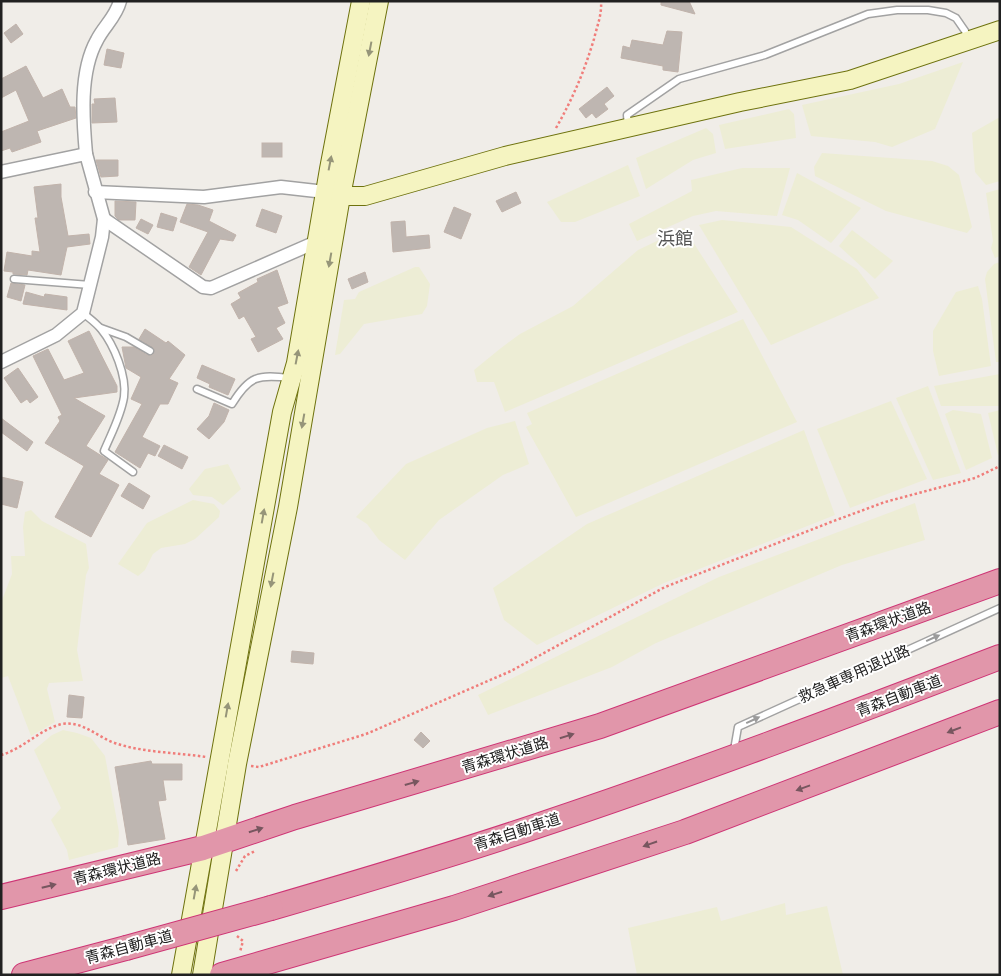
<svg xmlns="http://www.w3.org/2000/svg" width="1001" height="976" font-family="'DM Sans','Noto Sans JP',sans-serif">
	<rect width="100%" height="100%" fill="#f0ede8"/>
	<!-- farmland -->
	<g fill="#ededd5">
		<polygon points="963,62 935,129 892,147 875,142 811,136 802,105 899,84"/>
		<polygon points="789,109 794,114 796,138 725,149 719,125"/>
		<polygon points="1000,117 1000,181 986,185 975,172 972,133"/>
		<polygon points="706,128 713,134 716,153 693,160 646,189 636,158"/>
		<polygon points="822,153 932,161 948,166 959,175 972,227 967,233 886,211 815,176 814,167"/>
		<polygon points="628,165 640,196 575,222 561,222 547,202"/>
		<polygon points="742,168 790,168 777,216 716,211 693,216 637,241 629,224 692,191 691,180"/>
		<polygon points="797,173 861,208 831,243 798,220 782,215"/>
		<polygon points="1000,189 1000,256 995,258 991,248 993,241 986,193"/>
		<polygon points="722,220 791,227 857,269 879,298 771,345 699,225"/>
		<polygon points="684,228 738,312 505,412 494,382 477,382 474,370 501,348 520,334 573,306 638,250"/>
		<polygon points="852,230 893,261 875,279 839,246"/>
		<polygon points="1000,262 1000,362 996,362 985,279 987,272 994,264"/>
		<polygon points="415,267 419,267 430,284 427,306 422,314 364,324 340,354 335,355 344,300 355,299 359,292"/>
		<polygon points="978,286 982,299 991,366 939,376 933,351 933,331 956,292"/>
		<polygon points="743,319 797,422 576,517 526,427 532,424 527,413"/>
		<polygon points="1000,374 1000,406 941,406 934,386"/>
		<polygon points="928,386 961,473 933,480 896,398"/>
		<polygon points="891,401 927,479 850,508 817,429"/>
		<polygon points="953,410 981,414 992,458 966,470 945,414"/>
		<polygon points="1000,410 1000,454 998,455 988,413"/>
		<polygon points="515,421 529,464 503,475 439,520 405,560 379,540 367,524 356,517 406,464 487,428"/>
		<polygon points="804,430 835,515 664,583 537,645 504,620 493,588 587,524"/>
		<polygon points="228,464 241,489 223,505 212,497 193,495 189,489 205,469"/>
		<polygon points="193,500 214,504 220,511 219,517 195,539 185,544 161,548 153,554 145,570 138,576 118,564 147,523"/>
		<polygon points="915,503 925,540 842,565 656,643 612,667 488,715 478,695 719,577"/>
		<polygon points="31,510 42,521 86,544 89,568 86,575 77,650 83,681 49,683 47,689 55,722 31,736 8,676 1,678 1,603 12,574 11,556 25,556 23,527 25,512"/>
		<polygon points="63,730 77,733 91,738 105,756 119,832 118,847 69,860 67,850 51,820 61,808 34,750 52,735"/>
		<polygon points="785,903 786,915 827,906 843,975 637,975 628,928 717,907 721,921"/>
	</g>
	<!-- building -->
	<g fill="#beb6b1" stroke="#c1b3ab">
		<polygon points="661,1 689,1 695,14 661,5"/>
		<polygon points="16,24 23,34 11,43 4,33"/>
		<polygon points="667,31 682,32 678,72 663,70 663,66 621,58 623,46 630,48 632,40 663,45"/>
		<polygon points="107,49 124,53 121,68 104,65"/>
		<polygon points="26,66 43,98 62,89 70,107 75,107 76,118 37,131 41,142 12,152 10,148 1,151 1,132 29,121 16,90 1,98 1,79"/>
		<polygon points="607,87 614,96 604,104 608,109 596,118 592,113 586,118 579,109"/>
		<polygon points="115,98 117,122 92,123 92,104 95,104 94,99"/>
		<rect x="262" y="143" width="20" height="14"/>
		<polygon points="96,160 118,160 118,176 101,177"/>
		<polygon points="61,184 61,197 68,236 89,234 90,244 67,247 61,275 28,270 27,275 13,274 13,272 4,271 7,252 32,256 32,251 40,252 35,218 38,218 34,187"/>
		<polygon points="516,192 521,203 502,212 496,201"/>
		<polygon points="115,201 136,202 135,220 119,220 115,216"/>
		<polygon points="187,204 198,205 213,210 209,221 236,235 233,241 220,239 201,275 189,267 208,232 180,222"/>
		<polygon points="454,207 471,214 461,239 444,232"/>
		<polygon points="262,209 282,216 276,233 256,226"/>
		<polygon points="161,213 177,218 173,231 157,227"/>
		<polygon points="141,219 153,225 148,234 136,228"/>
		<polygon points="405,221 406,237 429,235 430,248 393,252 391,222"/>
		<polygon points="277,270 288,303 277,307 285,323 276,328 283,339 258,352 251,339 256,337 244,316 239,319 231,304 241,298 238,293 258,282 257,279"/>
		<polygon points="365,272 368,282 352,289 348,279"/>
		<polygon points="11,283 25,285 21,301 7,297"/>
		<polygon points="26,292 44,297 45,294 67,297 67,310 23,304"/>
		<polygon points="145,329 166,343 168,341 185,355 169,379 178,383 168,404 160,404 142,437 160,446 155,456 148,453 140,468 115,452 142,404 131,399 141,377 126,368 122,347 134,347 147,355 153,355 154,348 139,339"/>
		<polygon points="89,331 117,386 117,392 74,398 105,416 86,446 108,460 99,474 119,485 91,537 55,517 84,466 45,443 60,421 58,417 62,415 33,356 48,349 64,380 84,373 68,341"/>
		<polygon points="202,365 235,379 228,395 209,387 210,384 197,378"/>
		<polygon points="18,368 38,397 30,403 27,399 21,403 4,378"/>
		<polygon points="214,403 229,410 224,422 209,439 197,429 209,416"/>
		<polygon points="1,418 33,442 27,451 1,432"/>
		<polygon points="164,445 188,457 182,469 158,456"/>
		<polygon points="1,477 23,482 17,508 1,504"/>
		<polygon points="129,483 150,496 143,509 121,496"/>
		<polygon points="292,651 314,653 313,664 291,662"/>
		<polygon points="69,695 84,697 82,718 67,717"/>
		<polygon points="421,732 430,741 423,748 414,740"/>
		<polygon points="151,761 152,764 182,764 182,780 163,780 166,800 158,801 165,839 128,845 115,767"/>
	</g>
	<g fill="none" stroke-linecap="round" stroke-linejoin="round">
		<defs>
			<g id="lane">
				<polyline points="628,126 627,115 679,79 765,55 868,14 897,10 928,10 946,13 956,18 965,31 968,40"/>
				<polyline points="14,279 90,285"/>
				<path d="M83,313c6,5 13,10 18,16 13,16 26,47 23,68 -3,19 -13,37 -20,54l29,21"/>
				<polyline points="101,328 126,337 150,351"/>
				<path d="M197,389l35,15c17,-28 26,-30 58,-26"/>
				<polyline points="734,750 738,727 1000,608"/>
			</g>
			<g id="street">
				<path d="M86,154c-3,-34 -7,-82 11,-114 7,-14 19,-23 23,-39"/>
				<polyline points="1,172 86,154 104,219 102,237 83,313 56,335 1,362"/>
				<polyline points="95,192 204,197 281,187 325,192"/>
				<polyline points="104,219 203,287 211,288 323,239"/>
			</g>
			<g id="secondary">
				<polyline points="331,193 341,196 365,196 505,156 740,102 850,80 1000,30"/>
				<polyline points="181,975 282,412 296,363 329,169 361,1"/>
				<polyline points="202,975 237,764 288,507 341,196 379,1"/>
			</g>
			<g id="highway">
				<polyline points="1,897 203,848 295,817 600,726 1000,581"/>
				<path d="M271,908c89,-26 178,-52 266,-82 156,-52 309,-110 463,-169"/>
				<polyline points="24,975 126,948"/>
				<polyline points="222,975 454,908 685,832 1000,712"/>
			</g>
		</defs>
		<!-- lane casing -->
		<use href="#lane" stroke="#a2a2a2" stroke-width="9"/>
		<!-- street casing -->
		<use href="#street" stroke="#a2a2a2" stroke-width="15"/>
		<!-- secondary casing -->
		<use href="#secondary" stroke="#6e720e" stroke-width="20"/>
		<!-- highway casing -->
		<use href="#highway" stroke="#ce3575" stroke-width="26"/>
		<!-- path -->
		<g stroke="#f07d7a" stroke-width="2.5" stroke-dasharray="2.5 2.5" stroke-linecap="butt">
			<path d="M556,128c17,-30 28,-56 38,-89 3,-13 8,-24 7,-38"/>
			<path d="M1,755c22,-6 39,-26 61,-31 20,-3 33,11 50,18 30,11 63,10 94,15"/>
			<polyline points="251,766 259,767 366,734 511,671 665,587 831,522 885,502 975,478 1000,466"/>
			<polyline points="236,871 245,856 255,851"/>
			<polyline points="237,936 243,941 240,952"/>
		</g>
		<!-- lane -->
		<use href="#lane" stroke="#fff" stroke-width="6"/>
		<!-- street -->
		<use href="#street" stroke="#fff" stroke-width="12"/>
		<!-- secondary -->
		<use href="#secondary" stroke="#f5f4c1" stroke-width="18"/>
		<!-- highway -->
		<use href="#highway" stroke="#e196aa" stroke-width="24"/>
		<defs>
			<polyline id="highway-bridge" points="126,948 271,908"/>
		</defs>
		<!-- highway-bridge casing -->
		<use href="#highway-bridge" stroke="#ce3575" stroke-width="26" stroke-linecap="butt"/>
		<!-- highway-bridge -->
		<use href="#highway-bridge" stroke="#e196aa" stroke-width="24"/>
	</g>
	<!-- one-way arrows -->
	<defs><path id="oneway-solid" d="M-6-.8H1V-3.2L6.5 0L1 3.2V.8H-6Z" transform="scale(1.25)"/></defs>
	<g fill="#969579">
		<use href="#oneway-solid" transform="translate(370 49) rotate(101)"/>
		<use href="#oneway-solid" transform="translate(330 163) rotate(-79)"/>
		<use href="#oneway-solid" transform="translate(330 260) rotate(100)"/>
		<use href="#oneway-solid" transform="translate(297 357) rotate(-79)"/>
		<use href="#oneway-solid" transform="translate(303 421) rotate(100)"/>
		<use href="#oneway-solid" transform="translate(263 516) rotate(-80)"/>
		<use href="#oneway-solid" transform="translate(272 580) rotate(101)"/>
		<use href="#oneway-solid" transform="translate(227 710) rotate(-80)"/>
		<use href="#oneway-solid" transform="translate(195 892) rotate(-80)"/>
	</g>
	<g fill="#9b9b9b">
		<use href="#oneway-solid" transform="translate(933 638) rotate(-24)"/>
		<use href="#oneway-solid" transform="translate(753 720) rotate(-25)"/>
	</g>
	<g fill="#77565f">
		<use href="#oneway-solid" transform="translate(954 730) rotate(159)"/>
		<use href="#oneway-solid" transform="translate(567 736) rotate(-17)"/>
		<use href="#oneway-solid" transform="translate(412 783) rotate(-16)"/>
		<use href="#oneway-solid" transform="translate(803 788) rotate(160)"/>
		<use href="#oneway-solid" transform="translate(256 830) rotate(-18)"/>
		<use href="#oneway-solid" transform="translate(650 844) rotate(161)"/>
		<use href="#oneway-solid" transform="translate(49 886) rotate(-14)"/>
		<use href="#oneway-solid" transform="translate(495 894) rotate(162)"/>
	</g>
	<g text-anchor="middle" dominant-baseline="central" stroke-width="4" stroke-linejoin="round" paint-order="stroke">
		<!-- street labels -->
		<g font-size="15" fill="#212121" stroke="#fff">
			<text transform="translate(888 622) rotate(-20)">青森環状道路</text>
			<text transform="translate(854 674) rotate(-24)">救急車専用退出路</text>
			<text transform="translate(899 696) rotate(-21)">青森自動車道</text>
			<text transform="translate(505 755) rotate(-17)">青森環状道路</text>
			<text transform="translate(517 832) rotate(-18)">青森自動車道</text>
			<text transform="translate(117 869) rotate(-14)">青森環状道路</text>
			<text transform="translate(129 947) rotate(-15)">青森自動車道</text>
		</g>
		<!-- quarter labels -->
		<g font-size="18" fill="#545454" stroke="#fff">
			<text x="675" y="239">浜館</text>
		</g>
	</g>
	<!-- border -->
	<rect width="1001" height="976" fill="none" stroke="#212121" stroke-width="5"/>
</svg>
